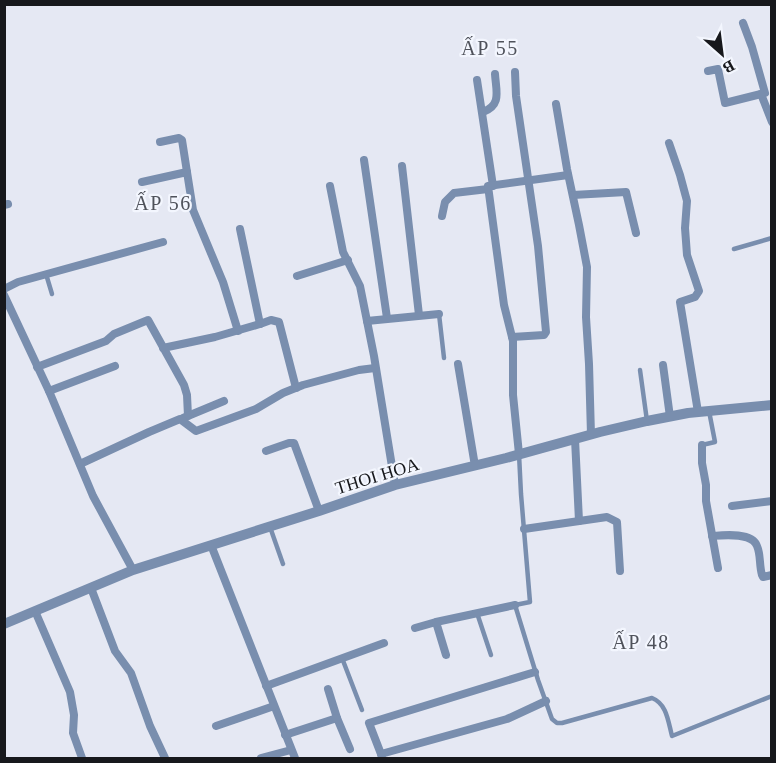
<svg xmlns="http://www.w3.org/2000/svg" width="776" height="763" font-family="Georgia,serif">
	<rect width="100%" height="100%" fill="#e5e8f3"/>
	<g fill="none" stroke-linecap="round" stroke-linejoin="round">
		<!-- service -->
		<g stroke="#798eae" stroke-width="4.5">
			<polyline points="734,249 772,238"/>
			<polyline points="46,274 52,294"/>
			<polyline points="439,314 444,358"/>
			<polyline points="640,370 647,421"/>
			<polyline points="702,445 715,442 709,411"/>
			<path d="M519,454l2,40 9,108 -15,3 23,75 14,39 5,4h5l90,-25c15,6 16,23 20,38l100,-40"/>
			<polyline points="270,527 283,564"/>
			<polyline points="477,613 491,655"/>
			<polyline points="342,658 362,710"/>
		</g>
		<!-- minor -->
		<g stroke="#798eae" stroke-width="8">
			<polyline points="743,23 752,47 765,93 761,94 772,122"/>
			<polyline points="708,71 718,69 725,103 761,94"/>
			<polyline points="477,80 493,186"/>
			<polyline points="556,104 567,169 579,225 587,267 586,317 589,364 591,435"/>
			<path d="M483,112c19,-7 13,-21 12,-38"/>
			<polyline points="160,142 179,138 182,140 187,172"/>
			<polyline points="669,143 680,175 687,201 685,228 687,255 699,291 695,297 680,302 698,412"/>
			<polyline points="364,160 387,318"/>
			<polyline points="402,166 419,315"/>
			<polyline points="142,182 187,172 193,210 223,282 238,331"/>
			<polyline points="330,186 343,252 360,286 374,356 395,485"/>
			<polyline points="573,195 626,192 636,233"/>
			<polyline points="4,205 8,204"/>
			<polyline points="442,216 445,202 454,193 488,189"/>
			<polyline points="240,229 260,324"/>
			<polyline points="297,276 348,260"/>
			<polyline points="4,289 18,282 163,242"/>
			<polyline points="4,295 49,391 93,496 133,570"/>
			<polyline points="367,321 439,314"/>
			<polyline points="512,337 544,335 546,332 538,246 516,96 515,72"/>
			<polyline points="163,348 215,337 260,324 271,320 279,322 296,388"/>
			<polyline points="458,364 475,466"/>
			<polyline points="663,365 670,417"/>
			<polyline points="37,367 106,341 114,334 148,320 184,385 187,395 188,416"/>
			<polyline points="49,391 115,366"/>
			<polyline points="183,418 224,401"/>
			<polyline points="575,439 579,521"/>
			<polyline points="702,445 702,463 706,485 706,501 718,568"/>
			<polyline points="266,451 289,443 294,443 319,511"/>
			<polyline points="519,454 513,395 513,341 504,305 488,186 568,175"/>
			<polyline points="80,464 149,432 180,419 196,431 256,409 283,393 303,385 359,370 375,368"/>
			<polyline points="732,506 772,501"/>
			<polyline points="524,529 607,517 617,522 620,571"/>
			<path d="M712,536c12,-1 40,-4 45,10 4,9 2,19 5,29l1,2 9,-2"/>
			<polyline points="211,545 295,758"/>
			<polyline points="91,588 115,651 131,673 150,726 165,758"/>
			<polyline points="35,611 70,692 74,715 73,733 82,758"/>
			<polyline points="415,628 436,622"/>
			<polyline points="446,655 436,622 515,605"/>
			<polyline points="266,686 384,643"/>
			<polyline points="328,689 337,718"/>
			<polyline points="216,726 274,706"/>
			<polyline points="285,735 337,718 350,749"/>
			<polyline points="381,754 369,723 535,672"/>
			<polyline points="261,758 291,750"/>
			<polyline points="382,758 381,754 507,719 546,701"/>
		</g>
		<!-- tertiary -->
		<polyline stroke="#798eae" stroke-width="10" points="4,624 133,570 319,511 395,485 506,458 600,432 647,421 688,413 772,405"/>
	</g>
	<g text-anchor="middle" dominant-baseline="central" stroke-width="4.5" stroke-linejoin="round" paint-order="stroke">
		<!-- street labels -->
		<g font-size="18" fill="#17181c" stroke="#f3f6fe">
			<text transform="translate(377 476) rotate(-17)">THOI HOA</text>
		</g>
		<!-- neighbourhood labels -->
		<g font-size="20" letter-spacing="1.5" fill="#4f525b" stroke="#f3f6fe">
			<text x="490" y="48">ẤP 55</text>
			<text x="163" y="203">ẤP 56</text>
			<text x="641" y="642">ẤP 48</text>
		</g>
	</g>
	<!-- border -->
	<rect width="776" height="763" fill="none" stroke="#17181c" stroke-width="12"/>
	<!-- north arrow -->
	<g transform="translate(722 54) rotate(152)" stroke="#f3f6fe" stroke-width="4.5" paint-order="stroke">
	<path d="M0-4.5L10 22L0 15L-10 22Z" fill="#17181c"/>
	<text y="-9" font-size="16" font-weight="bold" text-anchor="middle" fill="#17181c">B</text>
	</g>
</svg>
